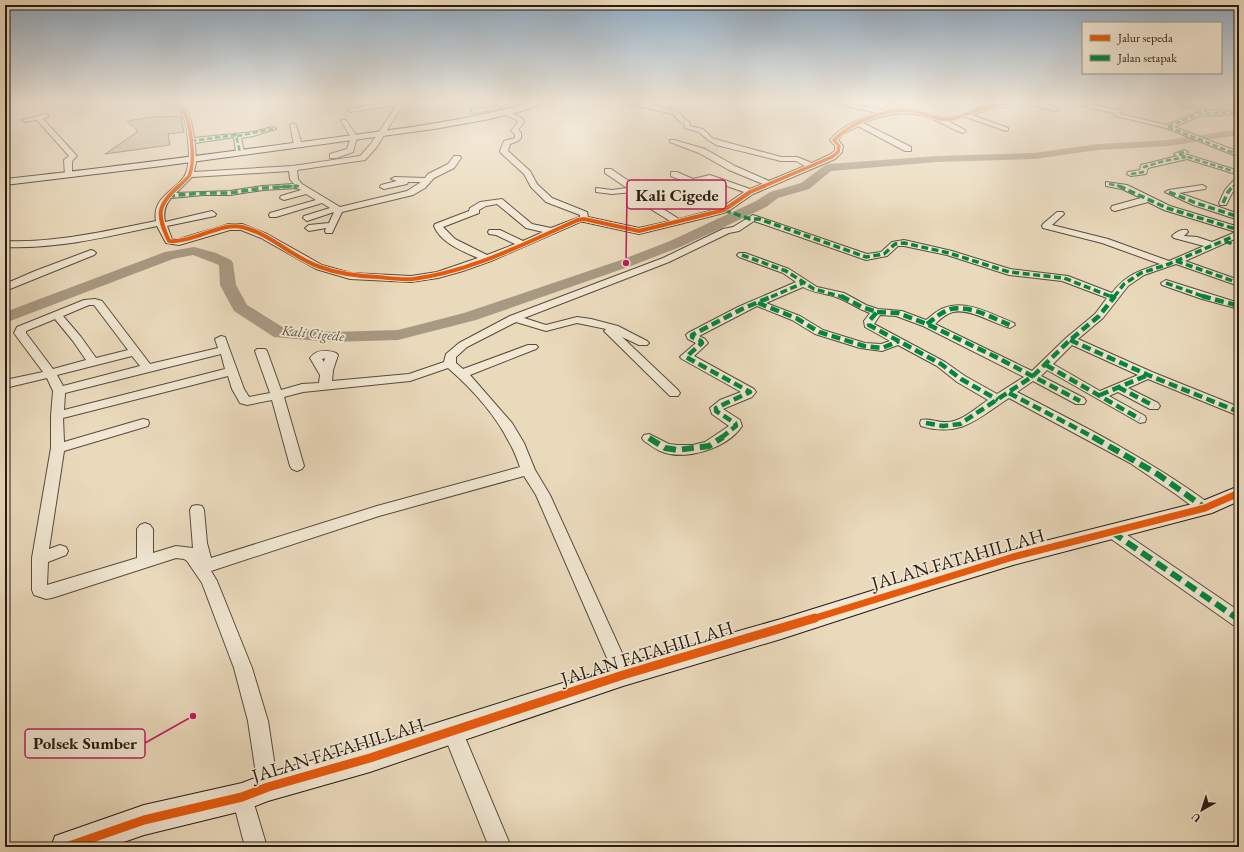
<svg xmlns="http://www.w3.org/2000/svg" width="1244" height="852" font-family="'EB Garamond',serif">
	<rect width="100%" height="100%" fill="#eadabc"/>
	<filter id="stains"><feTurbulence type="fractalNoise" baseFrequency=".005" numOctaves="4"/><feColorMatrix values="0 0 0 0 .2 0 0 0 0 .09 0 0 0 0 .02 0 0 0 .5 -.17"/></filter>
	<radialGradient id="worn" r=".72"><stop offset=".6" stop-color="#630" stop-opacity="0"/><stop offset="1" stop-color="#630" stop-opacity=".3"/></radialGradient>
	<!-- green -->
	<polygon fill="#c9ba9f" stroke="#786a59" points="159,116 160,117 181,116 184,132 168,134 170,145 105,154 136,133 137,130 127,121"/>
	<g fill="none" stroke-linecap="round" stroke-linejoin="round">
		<!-- river -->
		<polygon fill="#a89983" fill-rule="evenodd" points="1239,129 1239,135 1169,146 1098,150 1034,159 937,162 831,171 809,189 778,198 766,207 724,227 680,247 631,266 476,320 398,340 332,342 274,337 234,311 220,285 219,265 193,255 173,259 5,323 5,312 165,252 194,247 216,253 231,260 233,263 236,285 247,305 284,328 332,332 398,330 464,313 621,260 670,241 756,201 770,192 801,183 824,166 828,164 937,156 1034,153 1098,144 1169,140"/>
		<defs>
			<g id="street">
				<path d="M172,101h7c11,9 13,24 15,37l59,-6 20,-5 3,2 -23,7 -12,2 3,14 -4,2 -4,-2 -2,-15 -39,6 1,19 -2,10 99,-6 67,-10 10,-11 27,-40 -47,7 -3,-2 1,-1 45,-8h12l-29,47 -11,12 -68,10 1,9 4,5 38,23 67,-16 14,-9h-13l-1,2 -23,5 -4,-2 1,-2 16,-4 -6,-2 4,-2 30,1 3,-4 20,-10 6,-8h6l1,2 -7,10 -20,10 -9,10 -12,7 -71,17 -10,21h-6l-1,-2 1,-3 -17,3 -4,-3 4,-3 20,-2 5,-11 -27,9 -4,-3 1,-2 26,-8 -8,-5 -46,14h-6l-1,-2 1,-2 46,-13 -10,-6 -22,6 -4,-2 1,-2 20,-6 -4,-2 -34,2 -33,5h-27l-32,3c-6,7 -8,14 -6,24l47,-11 4,3 -1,2 -48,10 5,13h7l50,-15h13l25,10 55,31 29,8 60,3 26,-4 41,-14c-16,-7 -37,-15 -44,-32l1,-2 34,-13 1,-3 10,-6 22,-3 30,25 19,4 29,-11v-2l-34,-13 -15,-15 -7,-13 -23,-21 -1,-2 4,-10 11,-3v-4l-4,-3 7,-9 -1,-2 -13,-6v-2h4l14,6 2,4 -6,8 3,3v5l-3,3 -8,3 -2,7 22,20 7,13 15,14 35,14 1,5 51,11 31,-7 -21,-13 -7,-10 -9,-6 -21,2 -16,-2v-4l16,2 15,-2 -22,-15v-4h6l37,25 7,10 24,15 42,-11 23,-16 -34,-12 -17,4h-3l-19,-8v-4h6l16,7 17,-4 40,14 13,-5 -34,-14 -30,-17 -29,-11v-2h4l31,9 30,17 34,15 36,-15 -9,-5h-15l-65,-16 -8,-5 -9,-8 -14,-4 -1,-4 -5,-3 -6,-7 -58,-13c11,0 55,6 62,11 5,3 7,7 12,10l1,4 13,3 9,9 10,3 59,16h16l15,6 17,-8 6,-4v-5l-5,-6c12,-15 30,-21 48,-27l-55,-12h14l49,10 18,-2h8l24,7 9,1 12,-1 26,-10 30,-5h25l21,8 -3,2 -28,-7 -39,5 -17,6 36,13v2l-2,1 -40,-14 -18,4 17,9 1,1 -3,2c-9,-3 -17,-8 -25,-12 -28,-12 -48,-9 -75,2l48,24v4h-6l-47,-25 -16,9 -4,5 5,6 -1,6 -7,7 -82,35 -26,18 -23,6 -65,16 -55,-12h-4l-89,39 -28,10 -25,7 -27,4 -61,-3 -34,-10 -55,-31 -20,-8h-11l-51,15 -13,-2 -9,-17c-50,11 -100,23 -152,21v-6c52,2 101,-10 151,-20 -4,-23 17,-29 28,-44 9,-13 4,-58 -5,-69 -2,-3 -5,-4 -7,-7zM289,171l1,8 4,5 -31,2 -33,5 -54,2 16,-16zM497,204l29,24 17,4 -20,9 -23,-11h-11l-1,2 1,2 7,1 19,9 -28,11 -32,-16 -12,-12 36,-14v-3l7,-4z"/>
				<polygon points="1061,101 1075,101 1118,110 1121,112 1120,114 1167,125 1196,113 1203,112 1170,101 1181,101 1209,110 1210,111 1239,110 1239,114 1199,116 1174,127 1239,152 1239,157 1166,128 1116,116 1113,113"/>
				<polygon points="1218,101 1229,101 1239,104 1239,108"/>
				<polygon points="497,106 500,108 499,109 474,113 471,111 474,109"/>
				<polygon points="46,114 49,116 43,119 77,156 72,161 72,177 69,177 65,175 64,160 69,156 37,120 25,122 22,120"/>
				<polygon points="342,120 346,120 357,137 353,152 336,158 330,158 330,154 347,149 351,137 341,121"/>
				<polygon points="293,123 296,125 302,145 301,147 295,147 294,145 290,125"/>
				<polygon points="1184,150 1188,152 1185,154 1239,171 1239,175 1187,159 1148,168 1146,174 1131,176 1127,174 1128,172 1140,170 1141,165 1178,156 1174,154"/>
				<polygon points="1236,178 1239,178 1239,185 1232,193 1226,205 1220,205 1219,203 1225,190"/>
				<path d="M1106,182l21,3 43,21 69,21v10l-54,24 54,19v6l-63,-22 -32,11 -16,11 -25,32 -25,21 74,33 87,35v9l-91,-37 -20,9 30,15 2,3 -2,3h-8l-32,-17 -9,4 36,20 1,3 -1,3 -5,1 -93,-53 -6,6 43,22 2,3 -2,3h-8l-43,-23 -16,11c67,34 133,68 193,112l2,4 -2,4 -5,1 -5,-1 -23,-17 -47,-32 -121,-65c-31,20 -48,40 -88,28l-1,-3 1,-3c9,-2 17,3 26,2 14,0 29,-14 41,-22l-31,-18 -20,-16 -39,-21 -16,6 -22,-3 -45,-14 -23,-14 -35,-14 -58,30 6,3 3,4 -14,13 60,33 2,3 -4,5 -29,12 17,11 2,6c-14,22 -57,36 -82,25 -5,-2 -11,-7 -16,-10l-2,-3 2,-3 5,-1 20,10 8,1h16l12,-3 24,-16 -17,-12 -2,-6 10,-8 21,-8 -59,-33 -2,-2 2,-2 14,-12 -8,-4 -2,-4 2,-2 50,-26 58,-25 -13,-9 -44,-16 -2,-2 2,-2h6l44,16 28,18 27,6 22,12 12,4 24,2 24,9c6,-4 11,-10 18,-12 23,-9 49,7 70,15l1,2 -5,3c-16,-4 -40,-20 -57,-16 -7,2 -13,7 -18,12l97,47 34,-33 29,-24 12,-16 -45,-17 -53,-6 -62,-20 -43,-9h-6l-11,10 -21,4 -112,-39 -15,10 -10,2 -60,29 -145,56 22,7 31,-8 14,2 27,7 29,15 2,2 -2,2h-8l-17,-8 56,53 2,3 -2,3h-8l-64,-63 -2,-2 2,-2 -29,-6 -31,8 -30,-9 -49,25 -11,10v6l7,6 65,-24h8l2,2 -2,2 -66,26 42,48 12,20 11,27 15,25 82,180 -3,6 -6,2 -6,-2 -81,-186 -12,-19 -145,40 -168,55 6,10 35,87 16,53 10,66 -3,7 -7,3 -7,-3 -3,-7 -10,-66 -14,-53 -32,-85 -15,-22 -3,-2 -8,-1 -124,40 -6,1 -12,-4 -2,-5v-32l19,-110v-32l2,-25 -6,-13 -42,10v-8l38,-8 -29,-39 3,-6 67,-27 11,-1 7,2 48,63 68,-16 -3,-9 6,-3 4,1 19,52 5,8 21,-4 -15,-42 2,-2h8l2,2 14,39 21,-6 17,-1 1,-8 -10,-17c7,-9 17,-8 26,-5l2,2 -5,15 -1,11 77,-7 35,-12 2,-8 13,-11 51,-27 153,-58 60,-29 10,-2 20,-12 114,39 14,-2 11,-10 12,-2 48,11 58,18 58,7 44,17c14,-18 26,-22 48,-29l-58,-21 -59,-15 -1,-2 1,-2 14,-12h6l1,2 -12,11 56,14 61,22 35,-15 -30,-8 -2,-2c4,-4 10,-7 15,-6l1,2 -4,4 13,1 15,5 24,-10 -72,-22 -16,-8 -33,9 -3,-1 -1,-2 1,-2 29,-8 -19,-9 -16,-3zM803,287c10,6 21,6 33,10 12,4 22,12 34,16l-6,8 1,6 25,14 -9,3 -16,-1 -42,-13 -23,-14 -34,-13zM89,305h5l34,45 -32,8 -15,-21 -18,-21zM880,315l16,1 27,10 101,51 -27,17 -32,-18 -20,-14 -71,-38zM55,319l18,22 13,19 -33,9 -27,-36v-2zM1072,345l66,30 -38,16 -47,-27zM221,354l4,15 -161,41 1,-17zM132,356l8,10 -77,20 -6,-11zM325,358l-1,4 -2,-3zM448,368c23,20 47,46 61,74 5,8 8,17 11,25l-143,39 -166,52 -4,-15 -3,-33 -2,-4 -5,-1 -5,1 -2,4 3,38 -17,-2 -23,7v-24l-3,-4 -5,-2 -5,2 -3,4v29l-90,27 1,-23 18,-7 2,-4 -2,-4 -6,-2 -11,4 15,-98 84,-25 1,-3 -1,-3 -5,-1 -79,23 -1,-24 165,-42 4,13 8,14 7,2 25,-5 18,66 2,3 5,2 5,-2 2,-3 -20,-69 19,-5 107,-11z"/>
				<polygon points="1202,185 1206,187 1205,189 1179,193 1239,214 1239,220 1193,205 1165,192 1169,190"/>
				<polygon points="91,250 94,251 96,253 94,255 5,291 5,284 35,271"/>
				<polygon points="1166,280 1239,303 1239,309 1202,299 1162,285 1161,283"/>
				<polygon points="1112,526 1117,528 1239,611 1239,627 1233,625 1107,536 1104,532 1107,528"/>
				<polygon points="452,721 459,723 511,847 489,847 442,730 445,723"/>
				<polygon points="242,787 249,790 252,797 267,847 245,847 232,797 235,790"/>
			</g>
			<g id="secondary">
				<path d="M535,101h15l-28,10 -32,8 -56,10 -272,37 -157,19v-6c101,-11 203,-25 304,-38 76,-11 153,-18 226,-40z"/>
				<polygon points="1239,486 1239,501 1212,513 1013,565 932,590 781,639 623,686 370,772 268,801 242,811 144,835 109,847 51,847 55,836 144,805 242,783 268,773 370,744 623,664 781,619 932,572 1013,549 1200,502"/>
			</g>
		</defs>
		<!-- street casing -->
		<use href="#street" stroke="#584b3d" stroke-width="2"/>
		<!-- secondary casing -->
		<use href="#secondary" stroke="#271b13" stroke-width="2"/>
		<!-- street -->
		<use href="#street" fill="#f1e7d3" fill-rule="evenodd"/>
		<!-- secondary -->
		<use href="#secondary" fill="#f1e7d3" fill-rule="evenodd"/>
		<!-- quiet-far4 -->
		<g stroke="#00873e" stroke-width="2.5" stroke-dasharray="5.5 2.5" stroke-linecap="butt">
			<polyline points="1173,101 1207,111"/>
			<polyline points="1168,127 1239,155"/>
			<polyline points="1168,127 1198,114 1239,112"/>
			<polyline points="237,136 273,129"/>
			<polyline points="191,141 236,135 240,152"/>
			<polyline points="1184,152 1178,154 1239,173"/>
			<polyline points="1131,174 1143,172 1144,167 1164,161 1186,157"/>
			<polyline points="1109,184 1124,187"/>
			<polyline points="279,187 299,186"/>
			<polyline points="1233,187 1239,180"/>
		</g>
		<!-- quiet-far3 -->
		<g stroke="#00873e" stroke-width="3.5" stroke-dasharray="7 3.5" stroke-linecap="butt">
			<polyline points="1119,186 1167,208 1239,230"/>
			<polyline points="1169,192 1196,203 1239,217"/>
			<polyline points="168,196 203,193 230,193 263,188 297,186"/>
			<polyline points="1223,203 1228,192 1233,186"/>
			<polyline points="724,210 750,219 759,219 866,257 884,254 895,244 904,243 949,253 1009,272 1064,278 1112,297"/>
			<polyline points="1225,241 1239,247"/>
			<polyline points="742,255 786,271 814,289 843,297"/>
			<polyline points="1176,261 1239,283"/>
			<polyline points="1166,283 1205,297"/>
			<polyline points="771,297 803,283"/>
			<polyline points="1114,297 1124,284 1141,273 1169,264 1239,234"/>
		</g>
		<!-- quiet-far2 -->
		<g stroke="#00873e" stroke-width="4.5" stroke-dasharray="9 4.5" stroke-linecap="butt">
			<polyline points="841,296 862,307 877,312 869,321 869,325 941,364 961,379 998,400"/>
			<polyline points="1110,296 1113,297"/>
			<polyline points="1202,296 1239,306"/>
			<polyline points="758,303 796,318 819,332 864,346 882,348 899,341"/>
			<polyline points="877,312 898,313 927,324 994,356 1080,401"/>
			<path d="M927,324c7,-5 13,-11 21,-14 19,-7 44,8 62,15"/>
			<polyline points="1070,340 1148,375 1239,412"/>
			<polyline points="1046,365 1140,419"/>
			<polyline points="1118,387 1154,406"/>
			<polyline points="1009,393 1095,438"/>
			<polyline points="1100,395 1148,375"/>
			<polyline points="926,423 943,426 960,424 1033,376 1070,340 1099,316 1115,296"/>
			<polyline points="721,438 736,426 735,423 716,411 716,408 750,392 686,357 702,343 701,341 692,337 692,335 742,309 773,296"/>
		</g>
		<!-- quiet-far1 -->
		<g stroke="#00873e" stroke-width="6" stroke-dasharray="12 6" stroke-linecap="butt">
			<polyline points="1093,437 1159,475 1205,508"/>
			<polyline points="649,438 665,448 677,450 709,446 723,437"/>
			<polyline points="1112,532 1238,619"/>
		</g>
		<!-- quiet -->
		<polyline stroke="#00873e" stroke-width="8" stroke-dasharray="15 8" stroke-linecap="butt" points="1236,618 1239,620"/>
		<defs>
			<g id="cycleway-far3">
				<path d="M175,101c2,2 5,4 7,6 9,14 14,54 7,69 -3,4 -8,8 -11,11"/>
				<path d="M762,187l70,-30 6,-5 1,-6 -5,-6c18,-18 53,-33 79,-29 13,2 24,10 38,8 12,-2 21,-8 32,-11 17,-5 35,-5 52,-7"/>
			</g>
			<path id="cycleway-far2" d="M179,186c-23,20 -22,29 -10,55 24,2 52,-19 73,-14 29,7 51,31 78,40 19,7 37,9 57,10 12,1 24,3 36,2 58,-7 112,-36 165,-59l6,-1 55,12 85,-21 26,-18 14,-6"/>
			<polyline id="cycleway-far1" points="812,619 1013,557 1205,508 1239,493"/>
			<polyline id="cycleway" points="66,847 144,820 242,797 268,787 370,758 623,675 815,618"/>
		</defs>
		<!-- cycleway-far3 casing -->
		<use href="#cycleway-far3" stroke="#f1e7d3" stroke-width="5"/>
		<!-- cycleway-far2 casing -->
		<use href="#cycleway-far2" stroke="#f1e7d3" stroke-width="5.5"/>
		<!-- cycleway-far1 casing -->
		<use href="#cycleway-far1" stroke="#f1e7d3" stroke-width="10"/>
		<!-- cycleway casing -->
		<use href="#cycleway" stroke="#f1e7d3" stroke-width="12"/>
		<!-- cycleway-far3 -->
		<use href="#cycleway-far3" stroke="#e8590c" stroke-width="3.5"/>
		<!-- cycleway-far2 -->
		<use href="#cycleway-far2" stroke="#e8590c" stroke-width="4"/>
		<!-- cycleway-far1 -->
		<use href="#cycleway-far1" stroke="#e8590c" stroke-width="7"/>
		<!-- cycleway -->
		<use href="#cycleway" stroke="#e8590c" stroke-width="9"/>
	</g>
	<!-- sky -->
	<linearGradient id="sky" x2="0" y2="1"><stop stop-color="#8ea9c0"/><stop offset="0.46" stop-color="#f6eee1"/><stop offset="1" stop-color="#f6eee1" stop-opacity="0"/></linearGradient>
	<rect width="1244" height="221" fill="url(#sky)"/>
	<g text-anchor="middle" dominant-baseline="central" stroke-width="3.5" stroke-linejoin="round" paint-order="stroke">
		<!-- far-water labels -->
		<g font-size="14" font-style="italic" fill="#5b4d40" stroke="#f1e7d3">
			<text transform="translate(313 333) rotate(6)">Kali Cigede</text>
		</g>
		<!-- near-street labels -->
		<g font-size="19" fill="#271b13" stroke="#f1e7d3">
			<text transform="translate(958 559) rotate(-16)">JALAN FATAHILLAH</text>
			<text transform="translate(647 653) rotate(-17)">JALAN FATAHILLAH</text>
			<text transform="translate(338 750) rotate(-17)">JALAN FATAHILLAH</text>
		</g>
	</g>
	<!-- callouts -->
	<path fill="none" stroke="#c2185b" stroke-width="1.5" d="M626 263L627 195M193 716L145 743"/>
	<g fill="#c2185b" stroke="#f1e7d3" stroke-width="1.5">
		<circle cx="626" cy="263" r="4"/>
		<circle cx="193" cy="716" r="4"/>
	</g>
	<g fill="#f1e7d3" stroke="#c2185b" stroke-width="1.5">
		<rect x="627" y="180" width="99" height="29" rx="4"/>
		<rect x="25" y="729" width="120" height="29" rx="4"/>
	</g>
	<g font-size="17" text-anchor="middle" font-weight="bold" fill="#271b13">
		<text x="677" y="201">Kali Cigede</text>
		<text x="85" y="749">Polsek Sumber</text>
	</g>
	<!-- margin -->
	<rect width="1244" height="852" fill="none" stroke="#eadabc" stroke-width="20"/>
	<rect x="6" y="6" width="1232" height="840" fill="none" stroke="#271b13" stroke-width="2"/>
	<rect x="10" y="10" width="1224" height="832" fill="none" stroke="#271b13"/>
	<!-- legend -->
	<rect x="1082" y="22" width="140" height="52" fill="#f1e7d3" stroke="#a09586"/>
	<rect x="1090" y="35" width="20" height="6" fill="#e8590c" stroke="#a09586"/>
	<text x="1118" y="42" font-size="12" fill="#271b13">Jalur sepeda</text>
	<rect x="1090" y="55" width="20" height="6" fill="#00873e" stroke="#a09586"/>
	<text x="1118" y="62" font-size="12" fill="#271b13">Jalan setapak</text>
	<!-- north arrow -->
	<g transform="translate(1202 810) rotate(219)" stroke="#f1e7d3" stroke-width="3" paint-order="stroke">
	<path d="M0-3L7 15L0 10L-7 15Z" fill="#271b13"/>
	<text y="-6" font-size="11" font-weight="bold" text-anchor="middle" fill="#271b13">U</text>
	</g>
	<rect width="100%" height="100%" filter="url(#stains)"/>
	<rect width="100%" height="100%" fill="url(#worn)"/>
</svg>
